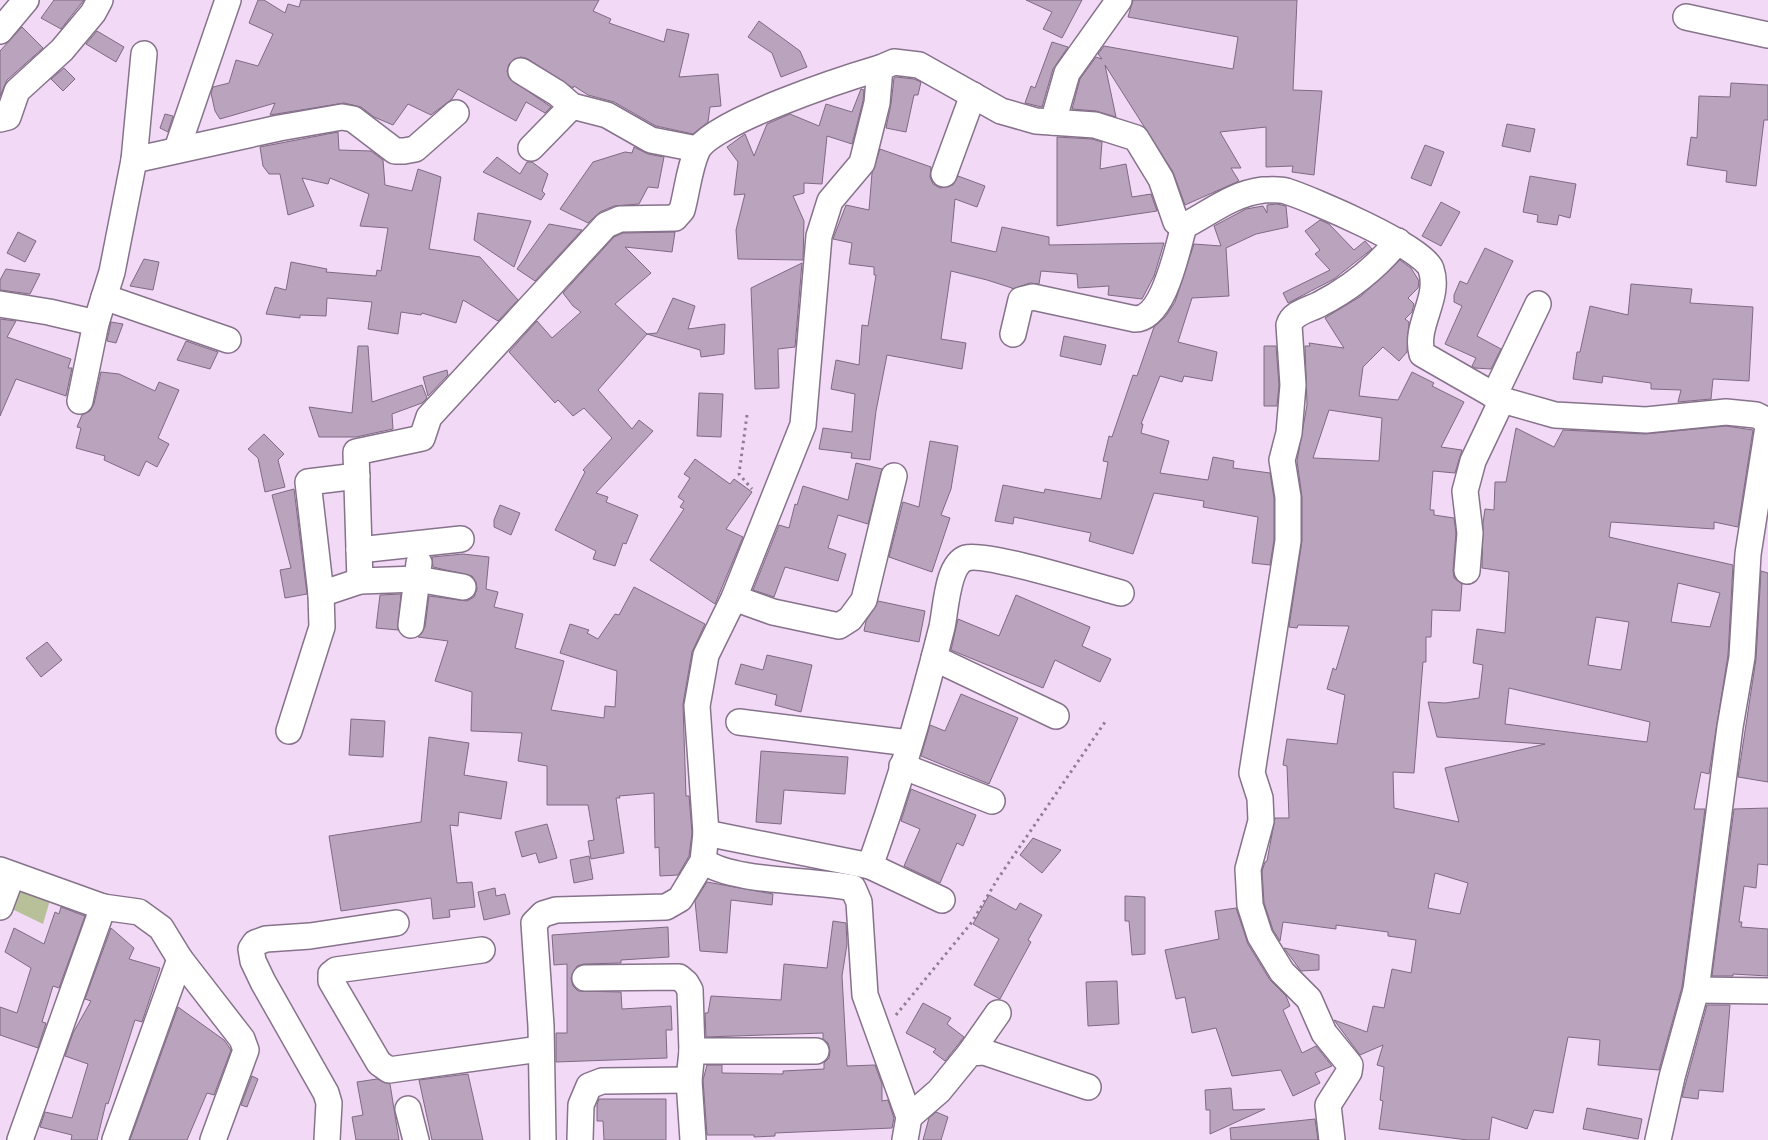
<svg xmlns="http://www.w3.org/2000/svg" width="1768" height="1140" font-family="Georgia,serif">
	<rect width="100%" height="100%" fill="#f2daf7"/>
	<!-- green -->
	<polygon fill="#b8c099" points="21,888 50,900 43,924 12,909"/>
	<!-- building -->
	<g fill="#b9a3bd" stroke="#7f6a83" fill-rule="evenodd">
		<polygon points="54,0 84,0 61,29 41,18"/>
		<polygon points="258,0 264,0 285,13 288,4 299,7 301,0 599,0 593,11 611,19 609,23 664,42 667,29 689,34 679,77 718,74 721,106 710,107 708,122 693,134 656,126 614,102 588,95 574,86 573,88 528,59 521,57 514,59 509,64 507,71 509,78 551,107 545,113 526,102 516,121 458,89 452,99 431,115 408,104 393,125 374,117 361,107 344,103 270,115 275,103 220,119 215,111 211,93 213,87 229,83 236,60 258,66 273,34 249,23"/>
		<polygon points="1026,0 1082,0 1062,38 1043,29 1052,12"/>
		<polygon points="1133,0 1297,0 1293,90 1322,91 1314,175 1292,172 1293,166 1266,167 1266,127 1220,132 1241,168 1231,168 1239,181 1185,205 1173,172 1105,65 1116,117 1096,111 1072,109 1080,79 1096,57 1102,59 1098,54 1104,46 1233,69 1238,37 1128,17"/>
		<polygon points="759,21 800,51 807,67 781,77 772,53 748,37"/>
		<polygon points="22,27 43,48 7,80 0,96 0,51"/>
		<polygon points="97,31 124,47 116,62 86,44"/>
		<polygon points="1052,42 1068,47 1053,69 1042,107 1025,103 1031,86 1035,88"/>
		<polygon points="64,68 75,79 63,91 51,79"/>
		<polygon points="896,77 914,79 921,82 918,95 914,95 906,132 886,128 891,104 894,78"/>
		<polygon points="1731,83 1768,85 1768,120 1764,120 1756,186 1726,182 1727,171 1687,165 1691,137 1697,138 1699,96 1730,97"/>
		<polygon points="861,89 864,90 863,101 852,144 827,136 822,184 804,183 804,193 793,196 804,221 803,260 738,259 736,230 745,194 734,195 738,162 727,147 745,134 754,156 767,124 790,114 819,126 826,104 852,112"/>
		<polygon points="165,114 173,116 168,132 160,128"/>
		<polygon points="1507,124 1535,129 1530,152 1502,146"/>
		<polygon points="338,132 339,150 371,151 383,160 385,185 412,191 418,169 441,177 429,249 480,257 518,300 498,321 463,300 456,323 422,313 421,315 401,312 398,334 368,329 372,302 327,298 326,316 300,315 300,318 266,314 275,287 286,290 291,262 327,269 326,272 376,276 377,270 381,271 388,228 360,226 369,194 330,178 328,184 302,178 314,206 288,215 280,174 269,174 263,166 260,147"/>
		<polygon points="1057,137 1092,139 1102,142 1100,169 1126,164 1132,197 1151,194 1157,211 1057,226"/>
		<polygon points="1425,145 1444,152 1431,186 1411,178"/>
		<polygon points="634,147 648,154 664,157 658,188 648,187 639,204 614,206 600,212 588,223 560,209 593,162 625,152 632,153"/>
		<polygon points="880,149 931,167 930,177 933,184 940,188 953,185 958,176 985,186 977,207 955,199 951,242 996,252 1002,227 1049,237 1049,245 1164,243 1154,276 1142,299 1108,295 1109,286 1078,288 1077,274 1041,271 1039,284 1030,283 1012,289 1012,288 987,280 951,271 941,339 966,343 962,369 887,355 876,411 870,460 851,458 852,453 819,449 823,428 852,432 855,394 831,389 836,360 859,365 862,325 868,326 876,275 874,275 874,267 849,264 852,243 833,239 846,205 869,210 872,173"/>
		<polygon points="497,157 520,174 527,162 532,162 548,174 542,191 545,194 541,200 483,172"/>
		<polygon points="1530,176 1576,184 1570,218 1559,215 1557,225 1537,222 1538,215 1523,212"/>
		<polygon points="1441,202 1460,212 1441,246 1422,236"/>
		<polygon points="1277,204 1286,206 1288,227 1256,234 1226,248 1229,296 1192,298 1178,342 1217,352 1212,381 1184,376 1182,382 1160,376 1141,424 1143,424 1141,433 1169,441 1160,473 1208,480 1213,457 1234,461 1233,468 1270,473 1274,498 1274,540 1270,565 1252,563 1258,517 1203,507 1204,501 1154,493 1133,554 1089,541 1091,533 1014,517 1013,524 995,521 1003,485 1044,493 1045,489 1101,499 1108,462 1103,461 1109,436 1112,437 1133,375 1137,376 1154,327 1166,316 1175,302 1194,244 1221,246 1214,226 1246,209 1263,206 1267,213 1267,205"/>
		<polygon points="478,213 531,221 514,267 474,240"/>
		<polygon points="1320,220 1329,224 1354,250 1365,241 1372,249 1334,279 1288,303 1283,293 1330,270 1315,254 1320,250 1305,231"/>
		<polygon points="549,224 582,230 535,281 517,269"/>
		<polygon points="18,232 36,241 25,262 7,253"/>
		<polygon points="675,232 672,252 625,247 651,273 615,304 647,334 657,333 673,298 695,306 688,329 725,324 724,354 701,357 700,350 647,334 598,390 632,429 639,420 653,431 596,493 608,497 606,502 638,515 626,544 623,543 615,566 593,559 596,551 555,530 585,472 583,470 612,438 584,408 573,416 558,400 555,403 509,352 537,321 552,338 581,312 573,306 563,293 614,237 623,233"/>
		<polygon points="1485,248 1513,261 1477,336 1501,349 1491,369 1475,368 1472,366 1476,358 1445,344 1462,306 1454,302 1454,295 1460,281 1467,284"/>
		<polygon points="144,259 159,262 153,290 130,286"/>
		<path d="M1400,260l11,8 8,13 -1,7 -10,10 6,6 -2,8 -7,7 4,3 -2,30 -8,9 -16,-14 -20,20 -4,29 39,4 14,-28 22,11 -2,3 32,16 -23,45 21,3 -7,23 -22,-2 -3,39h4v5l20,3 2,15 -3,37 1,8 8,6 -2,27 -28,-1 -1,27h-5v25h-3l-9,111 -21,-1 1,36 65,14 -14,-54 100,-24 -108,-7 -9,-35 17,1 34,-5 4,-33 -10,-2 4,-34 28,4 4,-61 -27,-4 1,-45 2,-14 9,1 1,-28h11l10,-54 38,19 9,-17 82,4 81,-8 27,4 -15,97 -24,-5v7l-103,-7 -2,15 124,28 -5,90 -19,119 -8,-2 -7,37h11l-23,178 -23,83 -61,-5 2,-25 -32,-3 -15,76 -19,-3 -7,19 -35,-12 -3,23h-21l-89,-11 4,-28 -3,-1 4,-33 -7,-2 6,-20 -23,10 -26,-35 33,12 6,-26 11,2 8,-39 19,4 5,-33 -28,-4v-4l-52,-7v4l-53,-7 -3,19 -7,-11 -9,-27 -2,-32 3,-9 2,-1 8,-43h14l-2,-52 -4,-1 4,-26 50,5 8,-49 -18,-6 6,-21 3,2 13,-44 -51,-1 -1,3 -8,-1 13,-86v-44l-5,-36 10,-56 -2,-59h5l-1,-3 35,5 -19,-30 36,-22zM1329,410l53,8 -3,43 -66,-3zM1678,583l42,10 -10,34 -39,-5zM1596,617l33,5 -8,48 -33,-5zM1509,688l141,34 -3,20 -142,-18zM1435,873l33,10 -8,31 -32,-6z"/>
		<polygon points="802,263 795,347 778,349 779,388 755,389 751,288"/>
		<polygon points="6,269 40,274 30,294 0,290 0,280"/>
		<polygon points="1631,284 1692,289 1690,303 1753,307 1749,381 1713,379 1711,399 1678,402 1681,390 1651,389 1651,383 1603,376 1602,383 1573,379 1577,352 1580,352 1590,306 1628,315"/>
		<polygon points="0,319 16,321 7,337 71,359 68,368 72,368 66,396 16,379 0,416"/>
		<polygon points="111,322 123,324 116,343 107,341"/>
		<polygon points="1064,336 1106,345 1101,365 1060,356"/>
		<polygon points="186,341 218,352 210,369 177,360"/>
		<polygon points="358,346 368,346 372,402 422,385 427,398 422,403 392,414 393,429 356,437 319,437 309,407 352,413"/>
		<polygon points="1264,346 1276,346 1279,385 1277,406 1264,406"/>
		<polygon points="447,370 448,375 428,396 423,377"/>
		<polygon points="101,372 119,374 155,391 159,382 179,390 158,438 169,444 157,467 146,461 139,476 104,460 105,456 76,448 81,428 77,427 82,415 90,411 94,404"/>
		<polygon points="699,393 723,394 721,437 697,436"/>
		<polygon points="264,434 284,454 278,460 285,487 265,492 258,458 248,449"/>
		<polygon points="930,441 958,446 951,489 941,515 950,518 932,572 889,557 903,502 919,507"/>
		<polygon points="695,459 730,484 734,479 752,492 726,529 743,537 715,604 650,560 684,509 680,507 684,501 678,497 690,478 684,474"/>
		<polygon points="856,463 882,469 868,524 838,515 828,548 846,554 838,581 785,567 774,597 753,590 779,525 789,528 795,504 797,505 803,486 848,500"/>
		<polygon points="294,489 307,594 285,598 280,570 291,568 272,495"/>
		<polygon points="500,505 520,513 511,535 494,527 494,520"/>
		<polygon points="463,554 489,557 486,589 498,592 494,607 523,614 515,648 564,661 551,710 604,718 605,706 615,707 617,671 560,653 570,624 589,630 587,633 598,639 615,614 619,615 634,587 705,624 692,652 683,704 686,796 689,796 692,833 689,856 678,875 660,876 659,847 655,848 654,793 619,796 620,798 616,798 624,853 591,859 588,841 594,840 588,805 547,805 547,766 518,761 522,733 471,731 472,692 435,681 448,641 418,637 425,627 429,596 467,601 474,597 477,589 476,582 472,576 433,567 432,557"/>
		<polygon points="1761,571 1768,573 1768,782 1738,777 1756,659"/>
		<polygon points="401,594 398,630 376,628 380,595"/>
		<polygon points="1016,595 1090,627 1082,646 1111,659 1100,682 1055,660 1043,688 951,650 958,619 999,636"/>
		<polygon points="878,601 925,611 919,642 864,631 866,621"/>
		<polygon points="47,642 62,660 41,677 26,658"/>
		<polygon points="767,655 812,665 801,712 775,705 777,695 735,684 741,664 763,670"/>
		<polygon points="961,694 1018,718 989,784 921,756 930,725 945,731"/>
		<polygon points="351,719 385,721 383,757 349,755"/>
		<polygon points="429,737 469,743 464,775 507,782 501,819 459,812 458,826 450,825 457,883 472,882 475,907 449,910 450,917 433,919 431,898 341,911 329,836 421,822"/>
		<polygon points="761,751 848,757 845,794 784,790 781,824 756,822"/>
		<polygon points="911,789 976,815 963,846 957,843 940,883 904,866 920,829 901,821"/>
		<polygon points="1768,808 1768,865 1758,864 1756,888 1744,886 1739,922 1742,922 1741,927 1768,929 1768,976 1733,974 1733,976 1712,976 1734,809"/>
		<polygon points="547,824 557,858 539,863 536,853 522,857 515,832"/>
		<polygon points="1033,838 1061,850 1042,873 1020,855"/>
		<polygon points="589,856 593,879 574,883 570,860"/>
		<polygon points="707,882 773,894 772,905 731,900 727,953 700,951 695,901"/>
		<polygon points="495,888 496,896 505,894 510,914 484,920 478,892"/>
		<polygon points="989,895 1016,910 1020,903 1042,915 1028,940 1031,942 1000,999 974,985 999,939 973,924"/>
		<polygon points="1125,896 1145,897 1145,954 1132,955 1129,921 1125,921"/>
		<polygon points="61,907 85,916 59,988 53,986 42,1022 46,1023 38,1048 0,1035 0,1007 17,1013 31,968 5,952 14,928 44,944 55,912 59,914"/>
		<polygon points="1236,908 1248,944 1270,980 1286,996 1290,1006 1283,1010 1302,1053 1316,1046 1332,1066 1315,1073 1320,1083 1293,1096 1281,1070 1232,1076 1216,1028 1192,1033 1185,997 1176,999 1165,950 1219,939 1215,911"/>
		<polygon points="833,921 846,923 847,944 842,976 847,1066 875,1065 882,1084 882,1101 888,1100 894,1118 892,1128 775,1133 775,1136 754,1137 754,1135 707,1135 703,1080 707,1065 722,1065 722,1073 783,1074 783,1071 824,1069 824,1063 829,1058 830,1051 828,1043 823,1039 823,1033 706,1037 705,1013 708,1013 711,996 781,1000 784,964 827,968"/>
		<polygon points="668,927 669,957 621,960 621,963 584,964 577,966 571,978 573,986 578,991 621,992 622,1009 671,1006 672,1030 666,1030 667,1058 556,1062 556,1033 567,1033 567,964 554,965 552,935"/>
		<polygon points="111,928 134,948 129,959 160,968 142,1022 135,1020 108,1104 106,1103 97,1140 71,1140 72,1135 40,1127 45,1112 72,1118 88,1064 65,1056 73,1033 91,1001 85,999"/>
		<polygon points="1284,948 1319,955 1319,970 1301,971"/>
		<polygon points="1117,981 1119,1024 1088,1026 1086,982"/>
		<polygon points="923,1003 951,1018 947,1024 964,1037 945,1061 933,1052 936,1049 906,1033"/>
		<polygon points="1707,1005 1730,1005 1723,1092 1699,1090 1698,1099 1682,1097"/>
		<polygon points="178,1007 224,1040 231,1050 214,1095 207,1093 187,1140 130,1140"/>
		<polygon points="468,1074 483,1140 432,1140 419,1080"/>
		<polygon points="252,1076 258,1079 247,1107 241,1105"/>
		<polygon points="377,1079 390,1084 399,1140 356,1140 352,1117 363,1115 357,1082"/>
		<polygon points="1231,1088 1233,1110 1265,1109 1210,1134 1210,1110 1206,1110 1205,1090"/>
		<polygon points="599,1099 666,1099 666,1140 604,1140 603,1121 597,1121 597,1105"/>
		<polygon points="1587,1108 1642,1119 1638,1139 1583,1129"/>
		<polygon points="936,1112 948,1117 941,1140 923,1140 929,1118"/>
		<polygon points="1315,1119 1318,1140 1231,1140 1230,1128"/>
	</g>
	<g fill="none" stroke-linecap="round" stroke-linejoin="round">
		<defs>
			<g id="minor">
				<polyline points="1686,17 1768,35"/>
				<polyline points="0,31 26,0"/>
				<polyline points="521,71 557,93 572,106 607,115 651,140 697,149"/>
				<polyline points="0,119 8,117 17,91 62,50 93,13 100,0"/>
				<polyline points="1053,122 1067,73 1119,0"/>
				<polyline points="531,148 572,106"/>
				<polyline points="177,149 228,0"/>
				<polyline points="134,160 144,54"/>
				<polyline points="944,174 973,95"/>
				<polyline points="104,297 228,340"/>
				<polyline points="0,304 49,312 96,323 80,401"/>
				<polyline points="96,323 112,272 134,160 279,128 342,117 353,119 395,151 404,151 415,149 456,113"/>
				<path d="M1013,334l8,-34 12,-3 102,22c29,0 42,-69 49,-93 27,-14 48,-32 79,-36 7,0 16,-1 23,1 25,8 138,56 145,78 10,29 -17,56 -9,85l80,46 53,15 91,5 80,-8 30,3 10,5 2,7"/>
				<polyline points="1494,396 1538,304"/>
				<polyline points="359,550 461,539"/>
				<polyline points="1467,571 1470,533 1465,491 1473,461 1502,400"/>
				<path d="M360,581l-4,-129 66,-14 7,-21 177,-192 14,-6 55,-1 7,-8c5,-18 7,-41 15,-59 13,-29 149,-73 183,-83"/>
				<polyline points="321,594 360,581 417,579 463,587"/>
				<polyline points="734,598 773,612 839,626 850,619 864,600 894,476"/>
				<polyline points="411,625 419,563"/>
				<polyline points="934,658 1056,716"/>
				<polyline points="739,722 909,743"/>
				<polyline points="289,731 322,627 321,594 308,482 357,476"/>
				<polyline points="902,766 992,801"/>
				<path d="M706,833l164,33c28,-78 52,-159 72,-239 4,-18 5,-62 24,-69 20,-6 128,28 155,35"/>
				<path d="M703,861c32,22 108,18 150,27l6,14 6,93 44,122 -4,23"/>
				<polyline points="870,866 942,900"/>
				<polyline points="0,870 103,907"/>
				<polyline points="0,907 12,875"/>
				<polyline points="482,950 336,970 331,974 331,981 379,1063 389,1070 540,1049"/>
				<polyline points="585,978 679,977 686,983 690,990 692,1051 689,1080 693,1140"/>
				<polyline points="1696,990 1768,991"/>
				<polyline points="692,1051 816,1051"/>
				<polyline points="970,1053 998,1013"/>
				<polyline points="408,1109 416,1140"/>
				<polyline points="909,1117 939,1091 970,1053 984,1052 1088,1087"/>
				<polyline points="20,1140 103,907 139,912 161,928 180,959 242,1039 246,1050 213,1140"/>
				<polyline points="115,1140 180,959"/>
				<polyline points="327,1140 329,1103 326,1093 263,982 253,961 251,949 255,943 266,939 310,936 396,923"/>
				<polyline points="543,1140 541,1026 534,923 543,914 556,910 666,907 680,899 703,861 706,833 697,706 706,655 734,598 803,425 819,236 830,201 862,163 877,103 880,68 894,62 919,65 1001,111 1036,121 1095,125 1136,138 1161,179 1176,222 1184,226"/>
				<polyline points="580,1140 581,1105 589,1086 602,1081 689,1080"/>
				<path d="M1332,1140l-4,-35 21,-33 1,-7 -26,-32 -15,-34 -27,-27 -22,-36 -10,-31 -2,-36 13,-48 -1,-23 -8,-25 36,-232v-44l-6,-37 7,-27 4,-48 -4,-60c4,-13 20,-15 31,-21 31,-16 56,-36 78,-63"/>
				<polyline points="1658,1140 1672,1077 1696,990 1730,727 1742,657 1748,554 1768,427"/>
			</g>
		</defs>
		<!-- minor casing -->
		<use href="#minor" stroke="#87728b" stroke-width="28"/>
		<!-- path -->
		<g stroke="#8f7f92" stroke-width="3" stroke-dasharray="2.5 4" stroke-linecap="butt">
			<polyline points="747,415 739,474 752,489"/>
			<polyline points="896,1015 972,922 997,880 1105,722"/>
		</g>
		<!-- minor -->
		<use href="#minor" stroke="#fff" stroke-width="25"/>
	</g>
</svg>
